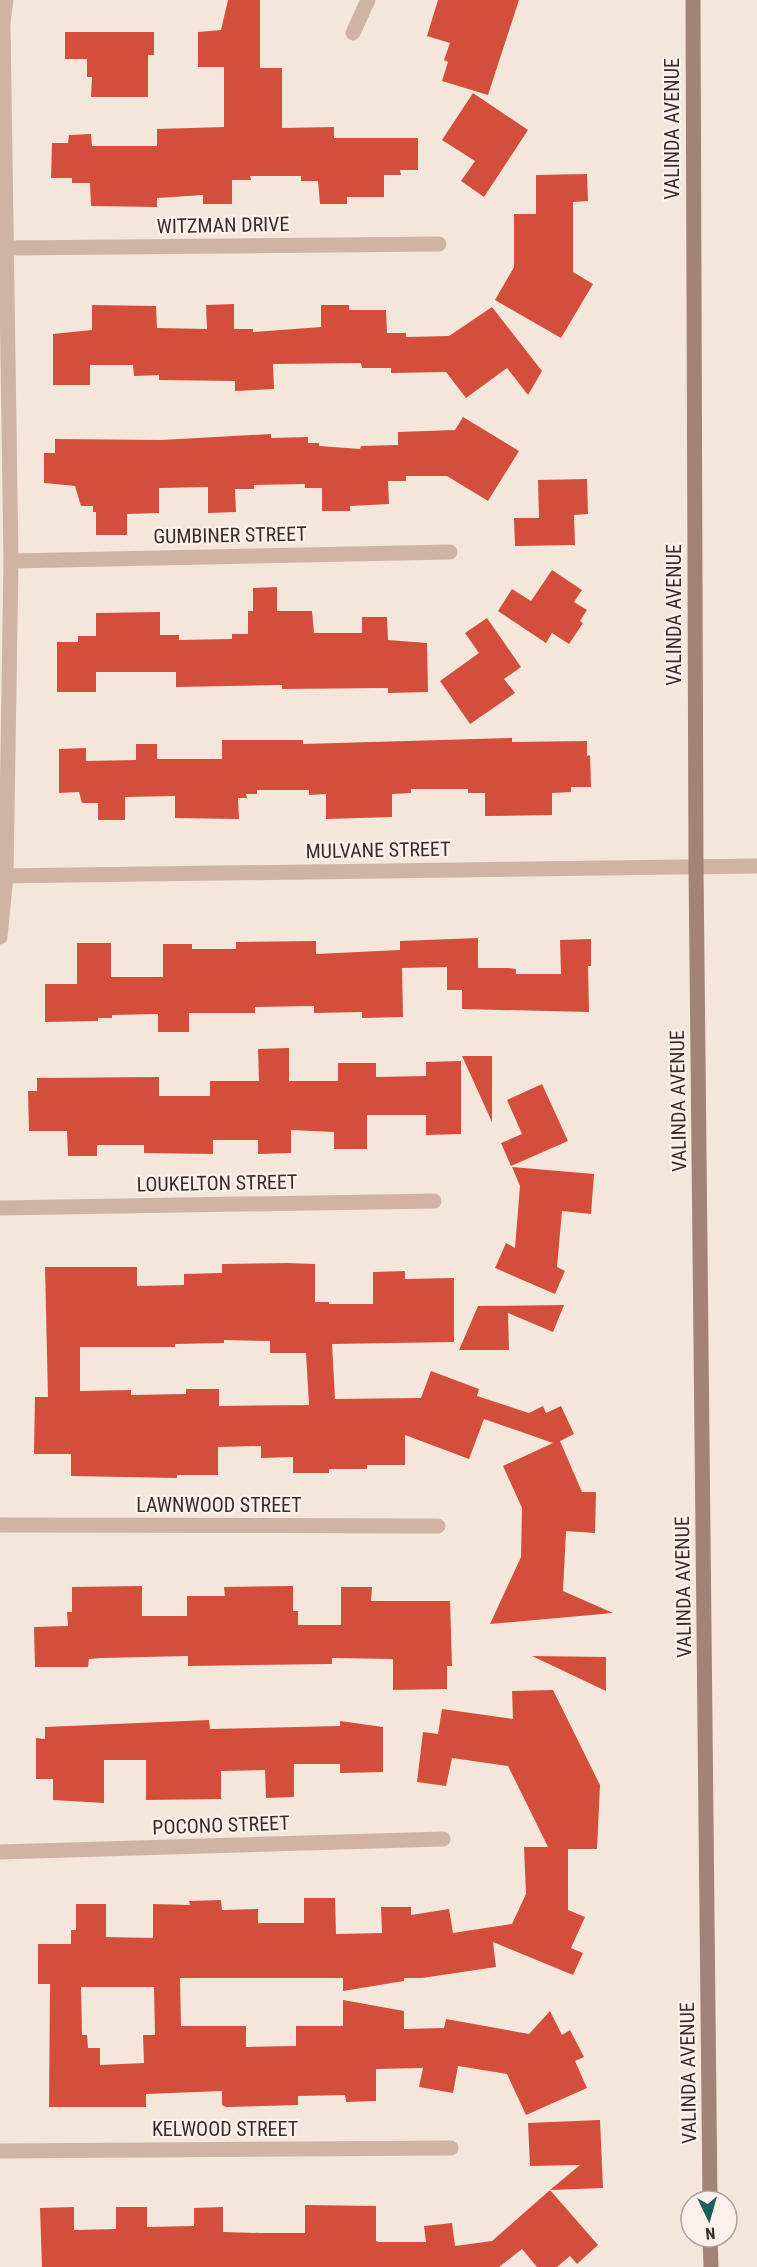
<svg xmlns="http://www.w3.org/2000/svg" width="757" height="2267" font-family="'Roboto Condensed',sans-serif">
	<rect width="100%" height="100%" fill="#f5e6dc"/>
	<!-- building -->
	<g fill="#d34f3c" fill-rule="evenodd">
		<polygon points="228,0 260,0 260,68 282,68 282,128 334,127 334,138 418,138 418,170 400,170 401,175 384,175 384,197 347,197 347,204 320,204 318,181 301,181 301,176 250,176 251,180 232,180 232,204 203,204 203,195 157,198 157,207 91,206 90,183 72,183 72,178 51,178 52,143 68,143 69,135 91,134 92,146 157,146 157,129 224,127 224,67 198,67 198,32 221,30"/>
		<polygon points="438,0 519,0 488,95 442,81 448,62 444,60 450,43 427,36"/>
		<polygon points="65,32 154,32 154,55 148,55 148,97 91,97 92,77 87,77 87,59 65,59"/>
		<polygon points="473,93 528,130 484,197 461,181 475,161 442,140"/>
		<polygon points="587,174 588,201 573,202 573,272 593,284 561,338 495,300 514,267 514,214 536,214 536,175"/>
		<polygon points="234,304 234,329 253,329 253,332 321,327 321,305 349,305 349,310 386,310 387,333 406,333 406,337 449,336 492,307 542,371 528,395 507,368 466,398 446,372 391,373 391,368 362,368 361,363 273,364 274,389 235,391 235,381 159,380 159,375 134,376 133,365 90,365 90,385 53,385 53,334 92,330 92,305 156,306 157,328 207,329 206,305"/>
		<polygon points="463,417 519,451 488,501 447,476 406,476 406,481 388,481 389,504 350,506 350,511 322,511 322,488 305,488 305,484 254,485 254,489 235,489 236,512 208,513 208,487 159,488 159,513 127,514 127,535 96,535 96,512 93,512 93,506 81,506 75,486 44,483 44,453 55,453 55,439 161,440 271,434 271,438 308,437 308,443 319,443 319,446 360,449 361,446 398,445 398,432 455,430"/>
		<polygon points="587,479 588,514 574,515 575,545 515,546 514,518 539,518 538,480"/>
		<polygon points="552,570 582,590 574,602 587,610 580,621 583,623 569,644 552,633 546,643 498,611 512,589 531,601"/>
		<polygon points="277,587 277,611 312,611 314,633 362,633 362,617 387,617 388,640 427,643 428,692 388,693 388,688 282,689 282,685 176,687 176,672 96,672 96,692 57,692 57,642 78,642 78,636 96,636 96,613 160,612 160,635 179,635 179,640 232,639 232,634 248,634 248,611 253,611 253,588"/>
		<polygon points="487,618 521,667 504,679 515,693 470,724 440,681 479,653 465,633"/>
		<polygon points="512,738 512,742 587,741 587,756 590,755 591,787 571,787 571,792 552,793 552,815 485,816 485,793 468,793 468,789 411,789 411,793 392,794 392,817 326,819 326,794 309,795 309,790 257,790 257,794 246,794 247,798 238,798 239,819 175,818 175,796 125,797 125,820 98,820 98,803 82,803 79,792 59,793 59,749 86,748 86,761 136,760 136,744 157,744 157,759 222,759 222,740 303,740 303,744"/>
		<polygon points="478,938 478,968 508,968 516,969 516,974 561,974 560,940 591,939 591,966 588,966 589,1012 462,1009 462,990 447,990 447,967 402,968 403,1017 362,1018 362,1012 314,1013 314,1006 255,1007 255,1013 189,1013 189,1032 158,1032 158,1014 112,1015 112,1018 98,1018 98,1021 45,1022 45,984 77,984 77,943 111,943 111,977 163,977 163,944 192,944 192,949 236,949 236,942 316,941 316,954 400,950 400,941"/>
		<polygon points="289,1048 289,1081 338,1081 338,1063 376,1063 376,1077 426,1076 426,1062 461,1061 461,1134 426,1135 426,1115 367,1115 367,1149 334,1149 334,1132 291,1130 291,1153 258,1154 258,1140 213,1140 213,1154 144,1153 144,1145 97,1145 97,1156 68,1156 67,1131 29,1131 28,1091 37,1091 37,1078 159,1077 159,1096 210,1096 210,1081 259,1081 258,1049"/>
		<polygon points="462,1056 492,1056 492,1122"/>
		<polygon points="542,1084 568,1141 511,1166 501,1143 522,1134 507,1100"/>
		<polygon points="512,1167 594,1174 591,1214 562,1211 557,1267 565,1271 555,1294 495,1268 506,1243 515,1248 520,1186"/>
		<path d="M287,1263l28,1v38h14v2h44v-32l32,-1v8l49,-1v64l-122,2 3,55 86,-1 10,-27 48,18 -2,7 52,17 14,-7 3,7 15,-7 13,28 -14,7 22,51h14l-1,41 -29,-2 -3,60 50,22 -123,11 31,-67 1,-49 -19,-42 50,-23 -69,-24 -15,40 -64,-24v30h-38v4h-38v4h-36v-16l-32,1v-12l-43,1v28h-41v3l-106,-2v-22h-37l1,-57h13l-3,-130h92v19l47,-1v-11l38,-1v-9zM224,1340l46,1v12h36l3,52 -90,1v-17h-33v5l-55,1v-5l-51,1v-44h95v-3l49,-1z"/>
		<polygon points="564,1305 553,1332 508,1313 509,1350 459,1350 478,1306"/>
		<polygon points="142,1586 142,1616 187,1616 187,1596 225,1596 224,1587 293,1586 293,1611 298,1611 298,1625 341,1625 341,1587 372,1587 371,1601 450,1601 452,1666 447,1666 447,1689 393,1690 393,1659 332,1658 332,1664 188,1666 188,1656 101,1658 89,1659 88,1667 35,1667 34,1627 68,1626 67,1612 72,1612 72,1587"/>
		<polygon points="532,1656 606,1657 606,1691"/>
		<path d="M553,1690l47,95 -3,64h-29v61l17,7 -14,31 12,5 -10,22 -80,-33 3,25 -74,11h-18v3l-61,10v-13h-163l1,48h65v21l50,-1v-20h47v-26l61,11v18l40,-1 2,-9 83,15 21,-23 12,24 8,-5 14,27 -9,4 12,27 -61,27 -19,-41 -49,-8 -5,27 -34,-6 4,-19 -47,1v32l-30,1 -1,-7 -47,1v9l-72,2 -4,-2v-14l-76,3v13h-97l1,-123h-12v-40h33v-14h5v-26h30v33l47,1v-34l37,1 -1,-4 32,-1 1,10 36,-1v14h46v-25h31l1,36 46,-1 -1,-26h30v8l38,-6 4,24 59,-9 14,-30 -2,-47h24l-40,-81 -56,-8 -6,28 -29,-4 6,-50 15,2 4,-25 71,10 -1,-28zM81,1987h73l1,48h-12l1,28 -44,2v-17h-12l-1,-13h-5z"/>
		<polygon points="209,1720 210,1729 340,1726 340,1721 383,1727 383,1772 340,1773 340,1764 294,1764 294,1797 266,1798 265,1770 221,1771 221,1799 146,1800 146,1760 104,1760 104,1803 53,1800 53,1779 36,1779 36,1738 45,1739 45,1727"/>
		<polygon points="600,2120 603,2188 550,2190 580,2165 530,2166 528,2123"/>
		<polygon points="550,2190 598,2245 577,2264 570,2256 557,2267 537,2267 522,2249 499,2267 42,2267 40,2208 74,2207 74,2230 116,2229 116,2207 147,2207 147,2227 194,2226 194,2208 223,2207 223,2232 260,2233 305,2233 305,2205 376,2206 376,2241 379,2242 426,2242 424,2226 452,2223 455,2246 492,2241"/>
	</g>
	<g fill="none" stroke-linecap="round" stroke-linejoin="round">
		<!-- minor -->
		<g stroke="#cfb4a6" stroke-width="15">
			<polyline points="353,33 368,0"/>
			<polyline points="8,248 439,244"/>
			<polyline points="11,561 450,552"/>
			<polyline points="0,876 757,866"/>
			<polyline points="0,937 6,876 11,561 3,22 6,0"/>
			<polyline points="0,1208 434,1201"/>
			<polyline points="0,1525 438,1526"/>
			<polyline points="0,1852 443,1839"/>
			<polyline points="0,2151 451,2148"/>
		</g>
		<!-- secondary -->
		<g stroke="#a38277" stroke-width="15">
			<polyline points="693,0 696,867 710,2201"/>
			<polyline points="710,2237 711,2267"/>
		</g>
	</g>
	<g text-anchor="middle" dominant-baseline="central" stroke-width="4.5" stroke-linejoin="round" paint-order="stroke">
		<!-- street labels -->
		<g font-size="20" fill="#3a2c28" stroke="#fcf1ea">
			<text transform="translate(672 129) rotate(-90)">VALINDA AVENUE</text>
			<text transform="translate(223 225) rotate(-1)">WITZMAN DRIVE</text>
			<text transform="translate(230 535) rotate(-1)">GUMBINER STREET</text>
			<text transform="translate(674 615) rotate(-90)">VALINDA AVENUE</text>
			<text transform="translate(378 850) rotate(-1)">MULVANE STREET</text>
			<text transform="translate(678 1101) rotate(-91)">VALINDA AVENUE</text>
			<text transform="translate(217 1183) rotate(-1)">LOUKELTON STREET</text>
			<text x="219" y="1505">LAWNWOOD STREET</text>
			<text transform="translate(683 1587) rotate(-91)">VALINDA AVENUE</text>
			<text transform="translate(221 1825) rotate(-2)">POCONO STREET</text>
			<text transform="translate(688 2073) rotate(-91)">VALINDA AVENUE</text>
			<text x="225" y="2129">KELWOOD STREET</text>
		</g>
	</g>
	<!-- north arrow -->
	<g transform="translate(709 2219) rotate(175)"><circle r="28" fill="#fcf1ea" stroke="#aea29c" stroke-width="1.5"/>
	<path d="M0-4.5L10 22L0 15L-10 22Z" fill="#18615d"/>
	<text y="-9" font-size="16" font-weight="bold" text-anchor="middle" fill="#3a2c28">N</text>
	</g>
</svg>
